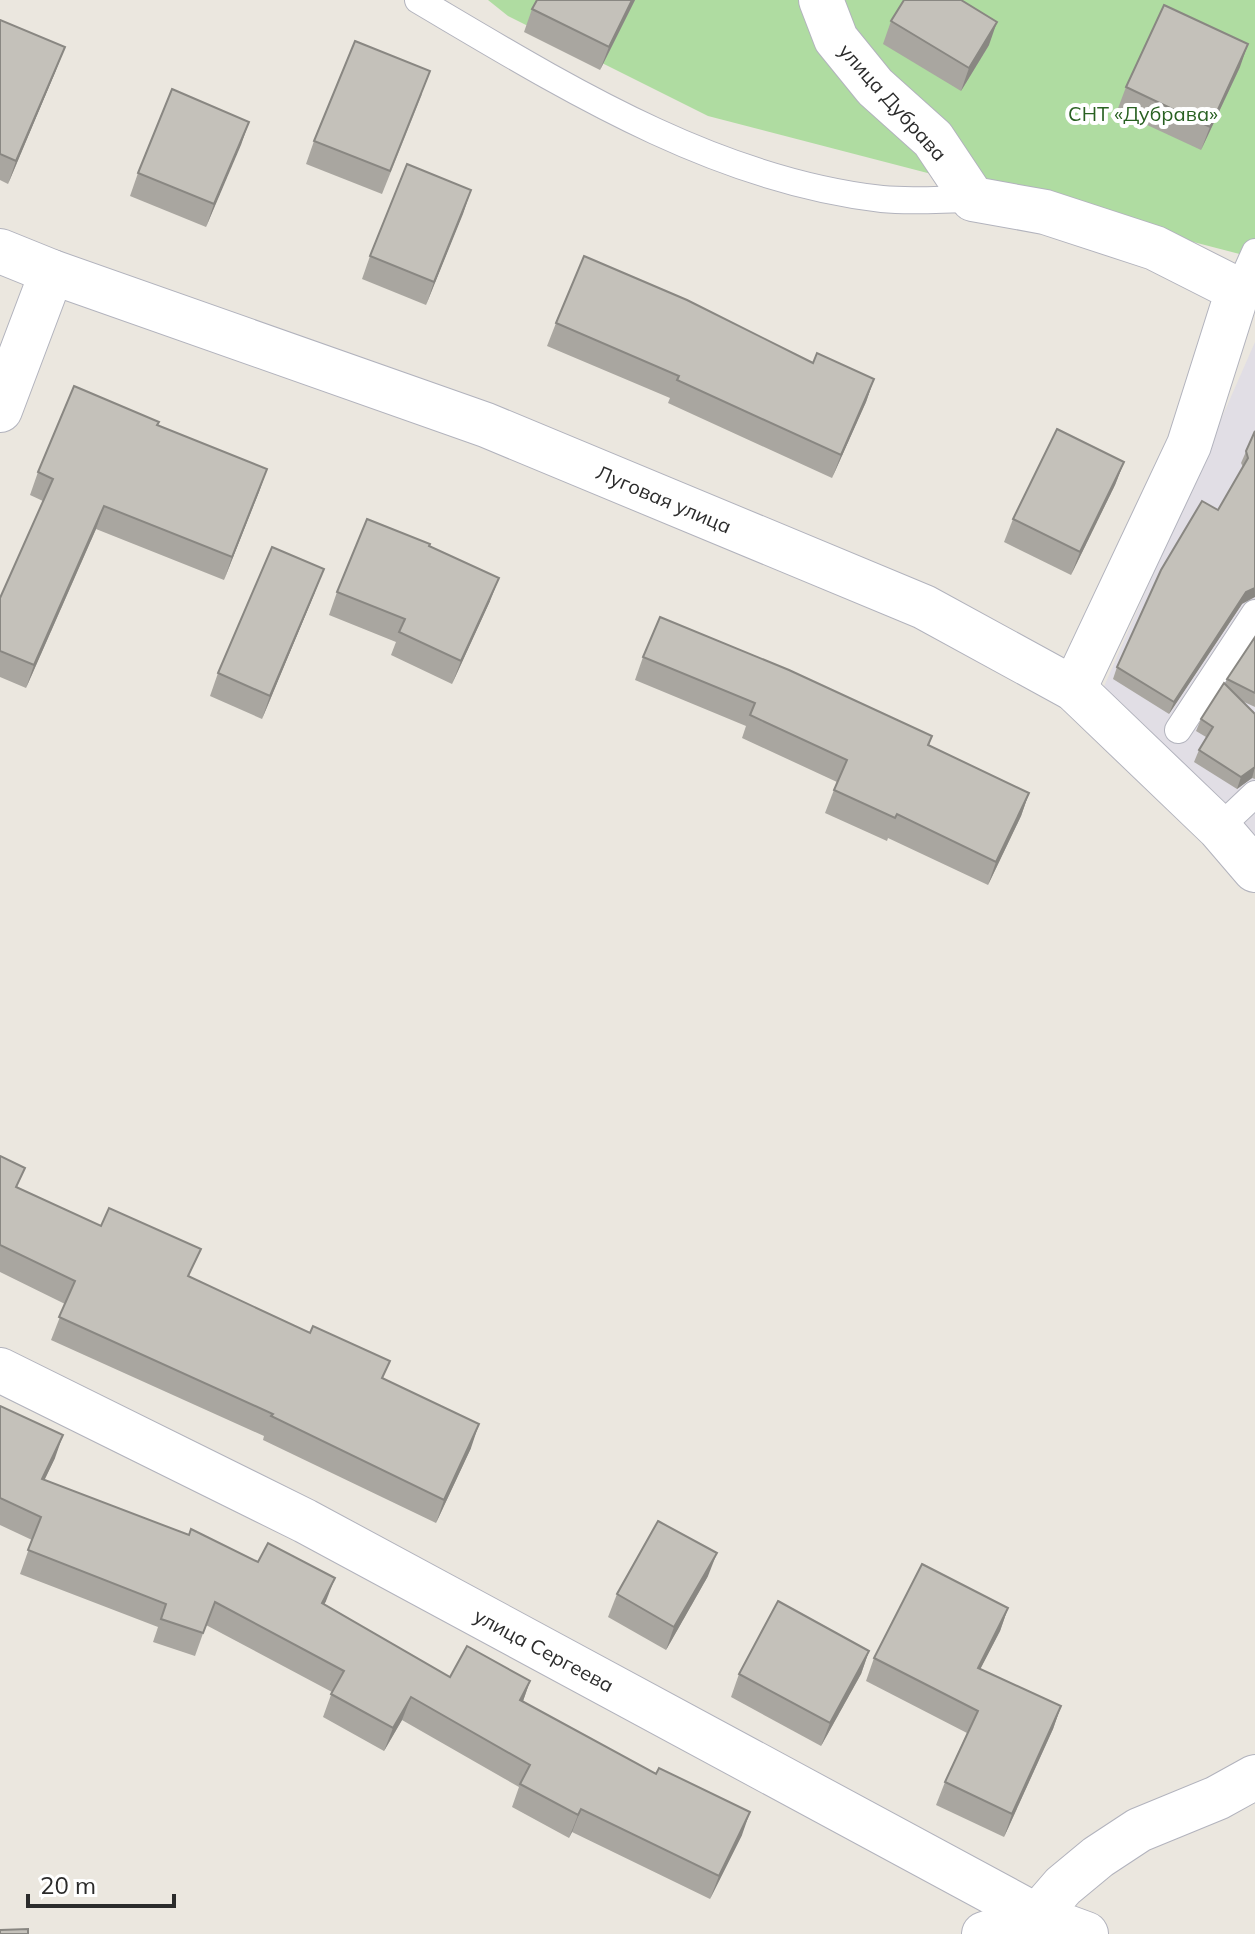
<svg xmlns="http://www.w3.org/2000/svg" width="1255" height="1934" font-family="Mulish,sans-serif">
	<rect width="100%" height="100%" fill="#ebe7df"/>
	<!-- industrial -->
	<polygon fill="#e1dee5" points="1255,342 1255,844 1102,691"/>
	<!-- green -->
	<polygon fill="#afdca1" points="488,0 1255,0 1255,258 708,116 508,16"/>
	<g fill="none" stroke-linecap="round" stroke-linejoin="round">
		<defs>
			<g id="lane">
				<path d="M418,0c144,85 295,180 464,199 30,3 61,0 91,0"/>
				<polyline points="1251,293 1238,290 1255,252"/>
				<polyline points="1178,730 1255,613"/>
				<polyline points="1219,828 1255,794"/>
			</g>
			<g id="street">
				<polyline points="821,0 836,39 875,87 933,139 973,199 1045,212 1155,248 1238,290 1189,445 1074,689"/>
				<polyline points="0,251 52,272 486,425 924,607 1074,689 1219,828 1255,870"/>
				<polyline points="0,410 52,272"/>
				<polyline points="0,1370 305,1521 1037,1916 1086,1934"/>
				<polyline points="984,1934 1037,1916 1063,1886 1098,1857 1139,1830 1217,1798 1255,1777"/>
			</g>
		</defs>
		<!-- lane casing -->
		<use href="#lane" stroke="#b2b3bd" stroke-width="28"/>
		<!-- street casing -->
		<use href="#street" stroke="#b2b3bd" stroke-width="46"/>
		<!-- lane -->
		<use href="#lane" stroke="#fff" stroke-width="26"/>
		<!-- street -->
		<use href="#street" stroke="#fff" stroke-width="44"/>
	</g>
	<!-- wall -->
	<g fill="#a9a6a0">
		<polygon points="635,0 600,70 524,32 532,9"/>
		<polygon points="0,20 56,70 8,184 0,180"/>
		<polygon points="891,21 989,45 961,91 883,44"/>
		<polygon points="1240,67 1201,150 1117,111 1126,87"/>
		<polygon points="422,94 382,194 306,164 314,141"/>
		<polygon points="249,122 206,227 130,196 138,173"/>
		<polygon points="471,190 426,305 362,279 370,256"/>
		<polygon points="556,323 813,363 874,379 866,402 832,478 668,403 670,398 547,346"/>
		<polygon points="157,425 267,469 224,580 96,529 26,688 0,677 0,598 43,501 30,495 38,472"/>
		<polygon points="1255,431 1242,604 1169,714 1113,679 1117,667 1218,510 1243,467 1241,463"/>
		<polygon points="1124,462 1115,485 1071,575 1004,542 1013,519"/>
		<polygon points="429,546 490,601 452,684 391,655 396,642 329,615 337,592"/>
		<polygon points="315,592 262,719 210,696 218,673"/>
		<polygon points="1255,637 1255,707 1242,701 1255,714 1255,779 1252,778 1237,789 1194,762 1199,750 1206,737 1196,731 1201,719 1225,684 1227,679"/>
		<polygon points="643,657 932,736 929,745 1029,793 1021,816 988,885 888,838 887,841 825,813 837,782 742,738 746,726 635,680"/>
		<polygon points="0,1156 18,1188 384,1379 471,1448 436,1523 263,1440 264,1436 51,1340 65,1304 0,1272"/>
		<polygon points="0,1406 55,1458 44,1480 326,1601 324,1604 450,1677 530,1681 523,1701 742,1835 710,1899 572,1832 569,1838 512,1807 519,1787 402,1720 384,1751 323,1717 332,1692 206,1625 195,1656 153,1642 158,1627 20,1574 32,1540 0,1525"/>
		<polygon points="708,1576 666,1650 608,1617 617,1594"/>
		<polygon points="1008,1608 1000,1631 980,1669 1061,1706 1053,1729 1004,1837 936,1805 945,1782 967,1733 866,1681 874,1658"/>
		<polygon points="869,1651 861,1674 821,1746 731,1697 739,1674"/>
	</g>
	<!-- shaded-wall -->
	<g fill="#898782">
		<polygon points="632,0 635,0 600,70 609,47"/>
		<polygon points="997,22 989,45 961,91 969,68"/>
		<polygon points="1248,44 1240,67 1201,150 1210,127"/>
		<polygon points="65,47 56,70 8,184 16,161"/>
		<polygon points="249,122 241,145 206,227 214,204"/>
		<polygon points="471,190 463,214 426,305 434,282"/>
		<polygon points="874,379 866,402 832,478 841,455"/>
		<polygon points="1124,462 1115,485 1071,575 1080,552"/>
		<polygon points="267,469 259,492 224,580 232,557"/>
		<polygon points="104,506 96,529 26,688 34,665"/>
		<polygon points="324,569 315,592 262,719 270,696"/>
		<polygon points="499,578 490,601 452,684 461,661"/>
		<polygon points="1255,588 1255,597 1242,604 1169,714 1174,702 1246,592"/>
		<polygon points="1255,767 1252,778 1237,789 1241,777"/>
		<polygon points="1029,793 1021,816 988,885 996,862"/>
		<polygon points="479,1424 471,1448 436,1523 444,1500"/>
		<polygon points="63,1435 55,1458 34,1502 42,1479"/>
		<polygon points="717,1553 708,1576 666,1650 674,1627"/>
		<polygon points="335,1578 326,1601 313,1626 322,1603"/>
		<polygon points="1008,1608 1000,1631 969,1691 978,1668"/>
		<polygon points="869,1651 861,1674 821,1746 830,1723"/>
		<polygon points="530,1681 522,1704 520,1700"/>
		<polygon points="411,1697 402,1720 384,1751 393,1728"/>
		<polygon points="1061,1706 1053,1729 1004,1837 1012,1814"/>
		<polygon points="581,1809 572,1832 569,1838 578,1815"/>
		<polygon points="750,1812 742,1835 710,1899 719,1876"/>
	</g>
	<!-- building -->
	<g fill="#c4c1ba" stroke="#898782" stroke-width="2">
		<polygon points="537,0 632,0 609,47 532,9"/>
		<polygon points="904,0 961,0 997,22 969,68 891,21"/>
		<polygon points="1164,5 1248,44 1210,127 1126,87"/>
		<polygon points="0,20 65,47 16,161 0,154"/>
		<polygon points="355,41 430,71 390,171 314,141"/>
		<polygon points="172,89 249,122 214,204 138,173"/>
		<polygon points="407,164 471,190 434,282 370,256"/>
		<polygon points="584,256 687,300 813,363 817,353 874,379 841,455 677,380 679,376 556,323"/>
		<polygon points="74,386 159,422 157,425 267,469 232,557 104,506 34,665 0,651 0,598 53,479 38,472"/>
		<polygon points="1057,429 1124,462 1080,552 1013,519"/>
		<polygon points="1255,431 1255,588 1246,592 1174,702 1117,667 1161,570 1202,501 1218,510 1248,458 1246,451"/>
		<polygon points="367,519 430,544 429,546 499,578 461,661 399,632 405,619 337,592"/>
		<polygon points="272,547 324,569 270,696 218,673"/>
		<polygon points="660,617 789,670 932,736 928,745 1029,793 996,862 897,814 895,818 834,790 847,760 750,715 755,703 643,657"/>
		<polygon points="1255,637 1255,693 1227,679"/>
		<polygon points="1224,683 1255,714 1255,767 1241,777 1199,750 1213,727 1201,719"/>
		<polygon points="0,1156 25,1168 16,1187 101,1226 109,1208 201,1249 188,1276 310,1333 313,1326 390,1361 382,1378 479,1424 444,1500 271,1416 273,1414 59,1317 75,1281 0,1245"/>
		<polygon points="0,1406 63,1435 42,1479 189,1535 191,1529 258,1562 268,1543 335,1578 322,1603 450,1677 467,1646 530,1681 520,1700 656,1774 659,1768 750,1812 719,1876 581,1809 578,1815 520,1784 530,1765 411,1697 393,1728 331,1694 344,1671 215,1602 203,1633 161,1619 166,1604 28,1550 41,1517 0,1498"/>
		<polygon points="658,1521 717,1553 674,1627 617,1594"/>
		<polygon points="922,1564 1008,1608 978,1668 1061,1706 1012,1814 945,1782 978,1711 874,1658"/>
		<polygon points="778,1601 869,1651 830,1723 739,1674"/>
		<polygon points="28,1929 28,1934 0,1934 0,1930"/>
	</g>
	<g text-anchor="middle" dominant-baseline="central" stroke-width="8" stroke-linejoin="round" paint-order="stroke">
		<!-- street labels -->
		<g font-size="20" fill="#2b2b2b" stroke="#fff">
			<text transform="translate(893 102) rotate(48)">улица Дубрава</text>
			<text transform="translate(664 499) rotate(23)">Луговая улица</text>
			<text transform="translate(544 1650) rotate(28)">улица Сергеева</text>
		</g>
		<!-- park labels -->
		<g font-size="20" fill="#296122" stroke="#fff">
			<text x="1143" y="113">СНТ «Дубрава»</text>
		</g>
	</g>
	<!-- scale -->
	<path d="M28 1894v12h146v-12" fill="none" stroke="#2b2b2b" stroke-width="4"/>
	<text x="40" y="1894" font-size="24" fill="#2b2b2b" stroke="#ffffff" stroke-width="6" paint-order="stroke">20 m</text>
</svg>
